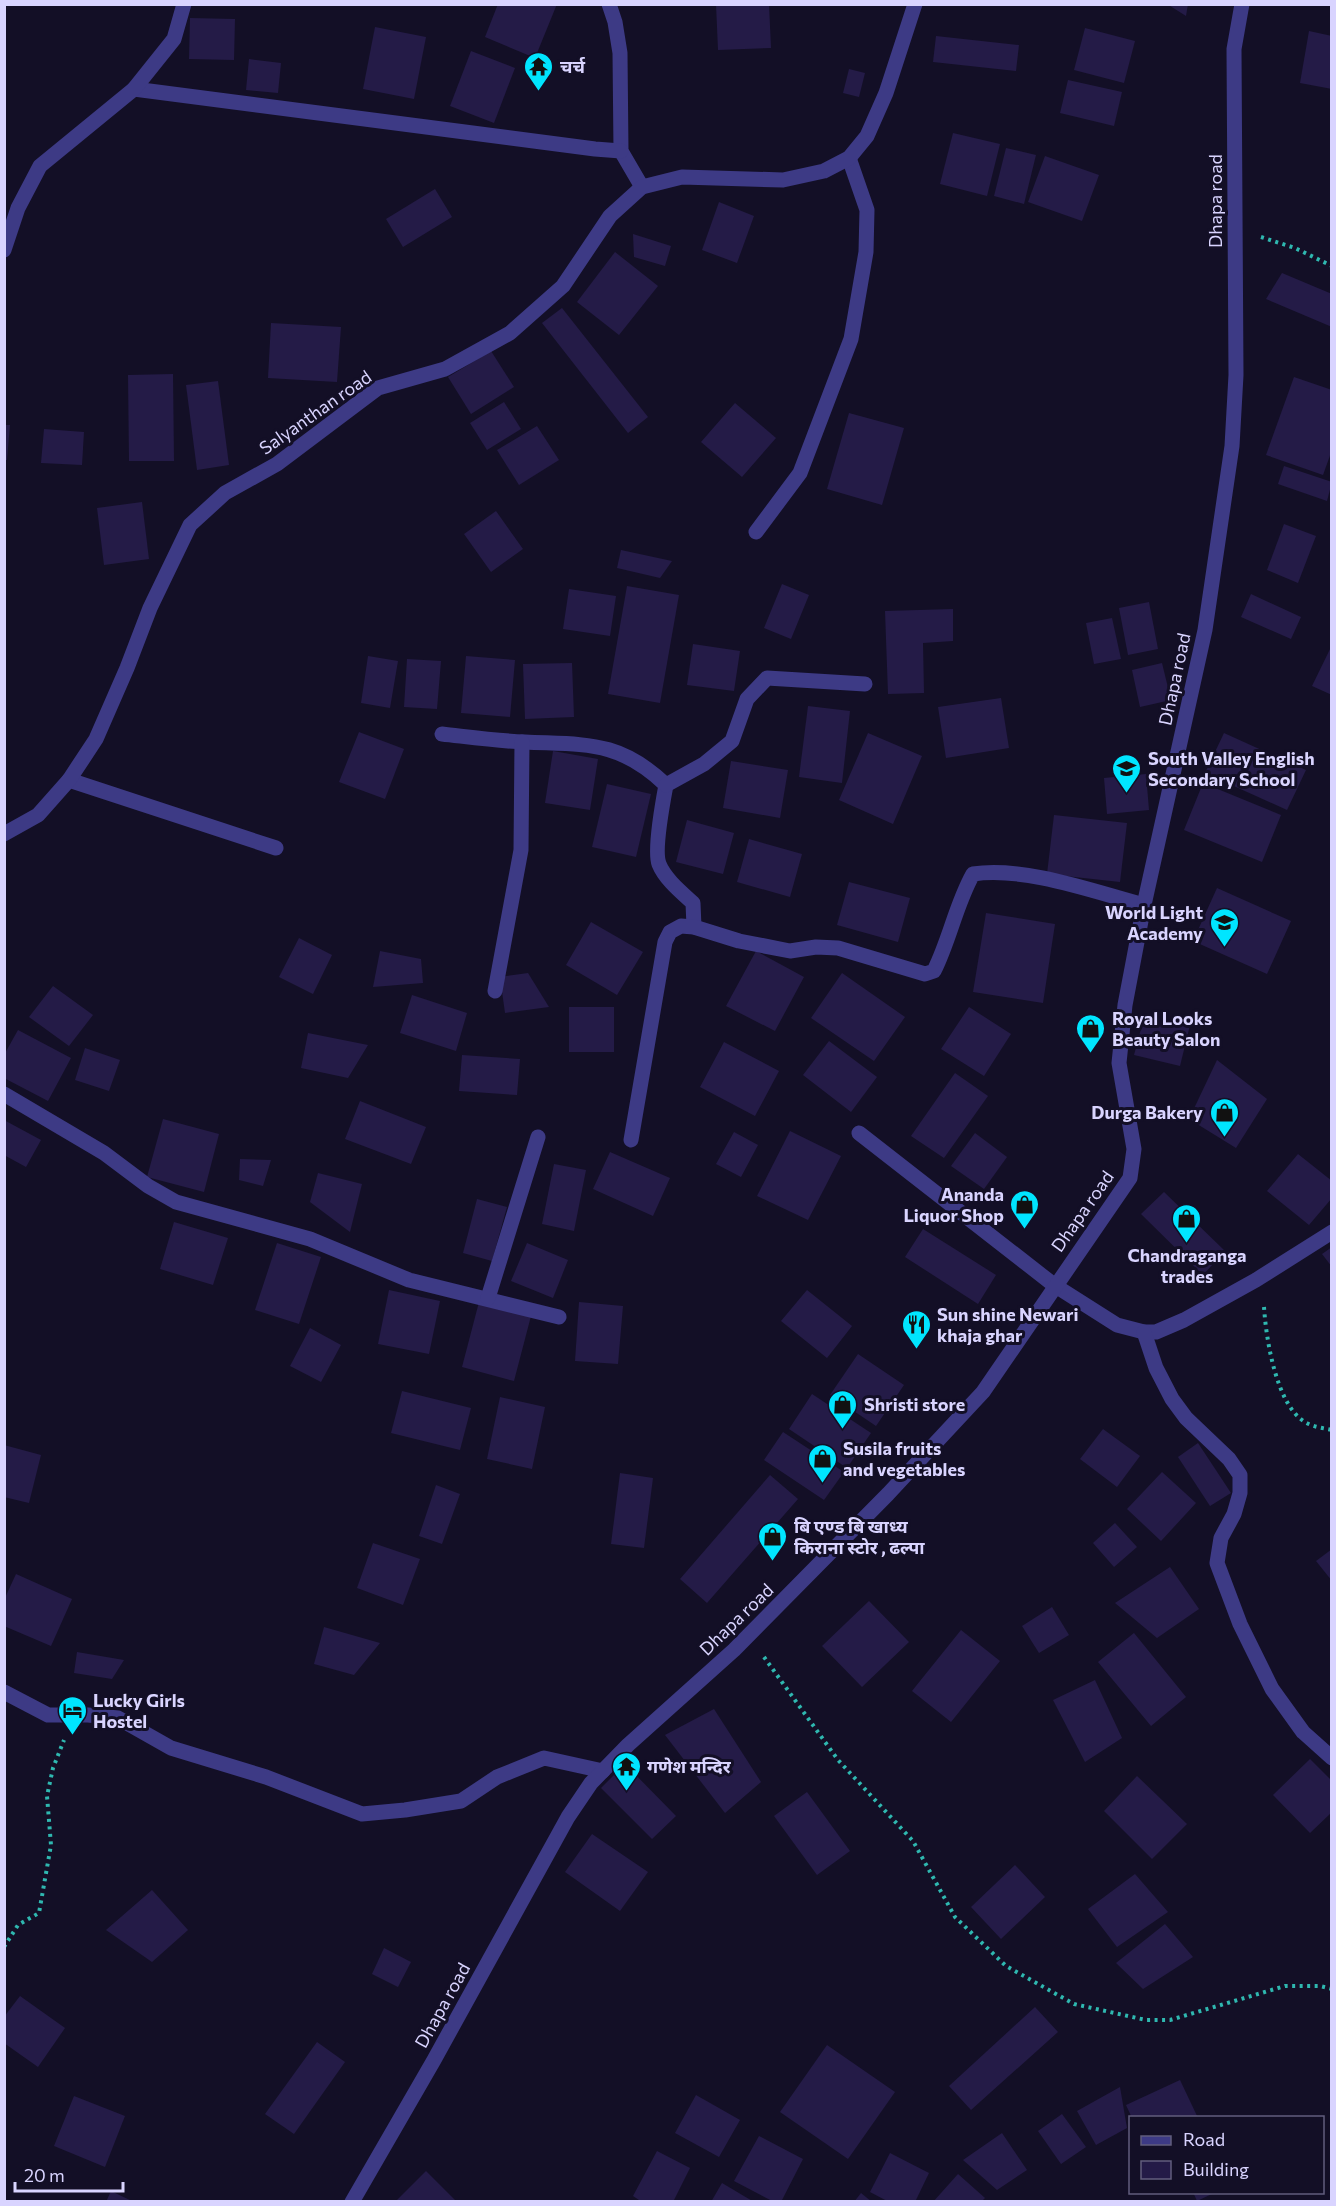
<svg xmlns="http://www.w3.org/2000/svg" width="1336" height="2206" font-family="Commissioner,'Noto Sans Devanagari',sans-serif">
	<rect width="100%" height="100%" fill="#130f26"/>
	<!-- building -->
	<g fill="#241b47">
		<polygon points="498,4 557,4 535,58 485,37"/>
		<polygon points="716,4 769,4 771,48 718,50"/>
		<polygon points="1167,4 1188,4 1186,16"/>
		<polygon points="190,18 235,19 234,60 189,59"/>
		<polygon points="375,27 426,37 414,99 363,89"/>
		<polygon points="1085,28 1135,41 1124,83 1074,70"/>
		<polygon points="1309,31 1332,36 1332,89 1300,83"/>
		<polygon points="936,36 1019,45 1016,71 933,62"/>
		<polygon points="471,51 515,68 494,123 450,106"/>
		<polygon points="249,59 281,63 278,93 246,90"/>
		<polygon points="849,69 865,73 859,97 843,93"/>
		<polygon points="1068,80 1122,92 1114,126 1060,113"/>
		<polygon points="953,133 1000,144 987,196 940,184"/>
		<polygon points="1006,148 1036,155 1024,204 994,196"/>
		<polygon points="1045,156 1099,175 1082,221 1028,202"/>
		<polygon points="435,189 452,217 403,247 386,219"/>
		<polygon points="719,202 754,216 737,263 702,250"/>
		<polygon points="633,234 671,246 665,266 634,257"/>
		<polygon points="615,252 658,286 619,335 577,302"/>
		<polygon points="1282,273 1332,294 1332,327 1266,299"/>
		<polygon points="562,308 648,417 628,433 542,323"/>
		<polygon points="271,323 341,327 337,382 268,378"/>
		<polygon points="491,351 514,387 471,414 448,377"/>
		<polygon points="173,374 174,461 129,461 128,375"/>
		<polygon points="1294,377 1332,390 1332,450 1323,475 1266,455"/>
		<polygon points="218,381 229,465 197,470 186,385"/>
		<polygon points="504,402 521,429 487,450 470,423"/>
		<polygon points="735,403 776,438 742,477 701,442"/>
		<polygon points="849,413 904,428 882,505 827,489"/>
		<polygon points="4,425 10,425 7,460 4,460"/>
		<polygon points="537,426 559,460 519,485 497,450"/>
		<polygon points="44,429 84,432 82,465 41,463"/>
		<polygon points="1284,466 1332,482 1327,501 1278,484"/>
		<polygon points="142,502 149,559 104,565 97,508"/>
		<polygon points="496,511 523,549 491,572 464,534"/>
		<polygon points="1284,524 1316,536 1298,583 1267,570"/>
		<polygon points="621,550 672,561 660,578 617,568"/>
		<polygon points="782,584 809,595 791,639 764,628"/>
		<polygon points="627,586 679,595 660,703 608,694"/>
		<polygon points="569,589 616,596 610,636 563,629"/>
		<polygon points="1251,594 1301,617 1291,639 1241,617"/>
		<polygon points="1149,602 1158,649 1128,655 1119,608"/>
		<polygon points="953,609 953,641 923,643 924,693 888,694 885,611"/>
		<polygon points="1112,618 1121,659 1094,664 1086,623"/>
		<polygon points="693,644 740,651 734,691 687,685"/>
		<polygon points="1332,645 1332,695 1312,686"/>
		<polygon points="368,656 398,661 390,708 361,703"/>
		<polygon points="466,656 515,660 510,717 461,713"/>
		<polygon points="407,659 441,661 437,709 404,707"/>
		<polygon points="572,663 574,717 525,719 523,664"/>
		<polygon points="1162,663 1171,700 1140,707 1132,670"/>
		<polygon points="1001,698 1009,748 946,758 938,707"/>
		<polygon points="808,706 850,711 842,783 799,777"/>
		<polygon points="359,732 404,749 385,799 339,782"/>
		<polygon points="868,733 922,756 893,824 839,800"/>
		<polygon points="1224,733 1306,770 1287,810 1205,773"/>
		<polygon points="553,751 598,759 590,810 545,803"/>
		<polygon points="731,761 788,770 780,818 723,808"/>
		<polygon points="1146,774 1149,810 1107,814 1104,778"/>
		<polygon points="1203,783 1281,815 1262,862 1184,830"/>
		<polygon points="607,784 651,794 636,857 592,847"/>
		<polygon points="1054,815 1127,823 1120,882 1047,874"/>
		<polygon points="687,820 734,833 723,874 676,862"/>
		<polygon points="749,839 802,854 790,897 737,882"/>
		<polygon points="849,882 910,898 898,942 837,925"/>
		<polygon points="1217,888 1291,921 1267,974 1193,941"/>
		<polygon points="986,913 1055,924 1043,1003 973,992"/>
		<polygon points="591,922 643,952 617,995 566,965"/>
		<polygon points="299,938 332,955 313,994 279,977"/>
		<polygon points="380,951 421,959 423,983 373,987"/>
		<polygon points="756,951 804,977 775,1031 726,1006"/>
		<polygon points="528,973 549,1007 505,1013 500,977"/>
		<polygon points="842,973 905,1017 874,1061 811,1018"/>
		<polygon points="53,986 93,1015 69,1046 29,1017"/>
		<polygon points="412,995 467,1013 456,1051 400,1033"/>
		<rect x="569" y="1007" width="45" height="45"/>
		<polygon points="969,1007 1011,1034 984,1076 941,1049"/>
		<polygon points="1145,1014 1190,1025 1180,1066 1134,1055"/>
		<polygon points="18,1030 71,1058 48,1101 4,1078 4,1055"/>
		<polygon points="308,1033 368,1045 348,1078 301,1068"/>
		<polygon points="829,1041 877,1077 851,1112 803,1075"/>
		<polygon points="724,1042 779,1071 755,1116 700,1087"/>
		<polygon points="85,1048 120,1060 109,1091 75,1080"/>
		<polygon points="462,1055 520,1059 517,1095 459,1091"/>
		<polygon points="1217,1060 1267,1099 1236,1148 1189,1119"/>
		<polygon points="955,1073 988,1096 944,1158 911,1136"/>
		<polygon points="360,1101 426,1127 411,1164 345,1139"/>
		<polygon points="163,1119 219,1134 204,1192 147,1177"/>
		<polygon points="4,1120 41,1140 26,1167 4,1155"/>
		<polygon points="790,1131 841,1156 808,1220 757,1196"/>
		<polygon points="734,1132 758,1145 741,1177 716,1164"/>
		<polygon points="975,1133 1007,1157 984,1189 951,1166"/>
		<polygon points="610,1152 670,1178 653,1216 593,1189"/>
		<polygon points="1298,1154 1332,1181 1332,1198 1309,1225 1267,1191"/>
		<polygon points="240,1159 271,1160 263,1186 239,1180"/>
		<polygon points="554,1164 586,1170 574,1231 542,1224"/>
		<polygon points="318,1173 362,1184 350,1232 310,1202"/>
		<polygon points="1164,1192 1225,1251 1203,1275 1141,1214"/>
		<polygon points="477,1199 507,1207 492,1261 463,1253"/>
		<polygon points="174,1222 228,1238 213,1285 160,1269"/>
		<polygon points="923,1229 996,1275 978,1304 905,1257"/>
		<polygon points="277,1243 321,1257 299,1324 255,1310"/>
		<polygon points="527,1243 568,1260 553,1298 511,1281"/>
		<polygon points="1332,1247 1332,1267 1322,1254"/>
		<polygon points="389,1290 440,1301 429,1354 378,1344"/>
		<polygon points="807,1290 852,1326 827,1358 781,1321"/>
		<polygon points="479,1302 531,1316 514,1381 462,1367"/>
		<polygon points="579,1302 623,1306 618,1364 575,1361"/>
		<polygon points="310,1328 341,1345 321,1382 290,1366"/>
		<polygon points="858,1354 904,1385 876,1426 830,1395"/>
		<polygon points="402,1391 471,1408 460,1450 391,1433"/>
		<polygon points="812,1394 871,1433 847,1468 789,1429"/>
		<polygon points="500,1397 545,1407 532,1469 487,1459"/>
		<polygon points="1103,1429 1140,1456 1117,1487 1080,1459"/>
		<polygon points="783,1432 844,1472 824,1500 764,1460"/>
		<polygon points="1198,1443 1231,1493 1210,1506 1178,1457"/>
		<polygon points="4,1445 41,1455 29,1503 4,1497"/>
		<polygon points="1162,1472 1196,1503 1161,1541 1127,1509"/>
		<polygon points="620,1473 653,1478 644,1548 611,1544"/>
		<polygon points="770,1475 798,1499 707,1603 680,1579"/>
		<polygon points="436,1485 460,1494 442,1544 419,1536"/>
		<polygon points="1115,1523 1137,1547 1114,1567 1093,1543"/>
		<polygon points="373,1543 420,1559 403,1605 357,1588"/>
		<polygon points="1332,1549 1332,1581 1316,1561"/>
		<polygon points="1170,1567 1199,1609 1157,1638 1115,1603"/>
		<polygon points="16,1574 72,1599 51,1646 4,1626 4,1600"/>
		<polygon points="869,1601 909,1642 862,1687 822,1646"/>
		<polygon points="1052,1607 1069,1635 1039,1653 1022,1626"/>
		<polygon points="324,1627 380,1643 354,1675 314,1664"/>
		<polygon points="961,1630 1000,1661 951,1722 912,1691"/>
		<polygon points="1134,1633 1186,1697 1151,1726 1098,1662"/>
		<polygon points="77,1652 124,1660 112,1679 74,1673"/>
		<polygon points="1095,1680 1122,1738 1085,1762 1053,1700"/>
		<polygon points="714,1709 761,1782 725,1813 665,1735"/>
		<polygon points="1310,1759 1332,1781 1332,1812 1310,1833 1273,1795"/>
		<polygon points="625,1764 676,1816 652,1839 601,1788"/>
		<polygon points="1137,1776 1187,1824 1152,1859 1104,1811"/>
		<polygon points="807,1792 850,1851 817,1875 774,1816"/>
		<polygon points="592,1834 648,1872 620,1911 565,1872"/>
		<polygon points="1015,1865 1045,1897 1001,1939 971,1907"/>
		<polygon points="1135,1874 1168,1912 1117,1947 1088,1909"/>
		<polygon points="152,1890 188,1930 152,1962 106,1930"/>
		<polygon points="1165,1924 1193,1957 1143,1989 1116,1963"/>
		<polygon points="384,1948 411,1962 398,1987 372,1974"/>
		<polygon points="20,1996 65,2028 38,2067 4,2043 4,2017"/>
		<polygon points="1035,2007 1058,2032 971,2110 949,2086"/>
		<polygon points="317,2042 345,2062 294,2134 265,2114"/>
		<polygon points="827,2045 895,2092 848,2159 780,2112"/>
		<polygon points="1180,2080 1198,2118 1132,2118 1126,2105"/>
		<polygon points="1120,2087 1127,2128 1096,2145 1077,2111"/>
		<polygon points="696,2095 740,2120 719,2157 675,2133"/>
		<polygon points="74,2096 125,2116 105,2167 54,2146"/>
		<polygon points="1062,2114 1086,2147 1061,2164 1038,2131"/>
		<polygon points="1002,2133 1027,2170 997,2190 963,2160"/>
		<polygon points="759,2136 803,2159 781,2202 774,2202 734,2181"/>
		<polygon points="657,2151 690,2168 673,2202 642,2202 633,2196"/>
		<polygon points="890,2153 929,2173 915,2202 889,2202 870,2192"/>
		<polygon points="426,2171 457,2202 395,2202"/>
		<polygon points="958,2174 985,2198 981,2202 933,2202"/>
		<polygon points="722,2183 754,2202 711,2202"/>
		<polygon points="111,2191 134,2202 106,2202"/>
		<polygon points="1193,2192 1216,2192 1197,2201"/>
		<polygon points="861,2193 872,2202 854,2202"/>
	</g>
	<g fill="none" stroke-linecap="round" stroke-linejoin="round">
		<!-- path -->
		<g stroke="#2fb8b0" stroke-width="4" stroke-dasharray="3 4.5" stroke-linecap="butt">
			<polyline points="1261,237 1295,248 1332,266"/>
			<path d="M1264,1307c2,31 12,98 41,115 8,5 18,6 27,8"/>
			<polyline points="764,1657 838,1760 913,1841 955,1917 1006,1966 1074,2004 1146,2020 1170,2020 1285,1986 1320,1986 1332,1989"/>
			<polyline points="4,1947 18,1925 39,1913 51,1845 47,1796 53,1768 64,1740"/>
		</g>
		<!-- minor -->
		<g stroke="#3d3a85" stroke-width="15">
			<polyline points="609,4 615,22 620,53 621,151 642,187"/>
			<polyline points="134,89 595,149 621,151"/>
			<polyline points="4,250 18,208 40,166 134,89 174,39 184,4"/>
			<polyline points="756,532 800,473 851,339 866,252 867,210 849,158"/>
			<path d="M442,734c27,3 55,7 83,8 61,3 94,-2 141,43 -3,16 -12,66 -7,79 6,15 22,28 34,39l1,24"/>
			<polyline points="69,780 276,848"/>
			<polyline points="666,785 704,764 732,741 747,699 767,678 865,684"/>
			<polyline points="4,834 38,815 69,780 96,739 127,668 150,608 190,525 225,493 277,464 378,388 445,369 510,333 563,286 610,216 642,187 682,177 783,180 824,171 849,158 867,136 886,93 915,4"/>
			<polyline points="495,991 521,850 522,742"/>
			<polyline points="4,1094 104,1153 148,1186 176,1202 310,1239 409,1280 559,1317"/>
			<polyline points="859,1133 1054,1285 1117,1325 1144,1332 1156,1332 1184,1320 1256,1280 1332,1232"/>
			<path d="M631,1140l34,-198 5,-10 11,-6 13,1 45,14 51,10 26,-4 22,1 87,26 9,-3c16,-32 22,-67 39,-97 51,-8 122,18 171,31"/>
			<polyline points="488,1298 538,1137"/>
			<polyline points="1144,1332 1156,1368 1172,1399 1186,1418 1229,1459 1240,1475 1240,1493 1234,1514 1221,1538 1217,1563 1240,1624 1272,1689 1303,1732 1332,1758"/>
			<polyline points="4,1692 48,1715 88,1715 118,1718 171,1748 266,1777 362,1814 405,1810 461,1801 497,1777 544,1758 603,1771"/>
			<polyline points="352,2202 434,2060 568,1817 591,1783 628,1745 734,1650 888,1494 983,1392 1130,1178 1134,1149 1119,1063 1125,1005 1144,905 1205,630 1232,446 1236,375 1234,49 1242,4"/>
		</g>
	</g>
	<!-- icons -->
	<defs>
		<symbol id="temple-pin" viewBox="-11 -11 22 30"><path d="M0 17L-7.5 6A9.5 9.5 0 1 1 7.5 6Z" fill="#00e5ff" stroke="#130f26"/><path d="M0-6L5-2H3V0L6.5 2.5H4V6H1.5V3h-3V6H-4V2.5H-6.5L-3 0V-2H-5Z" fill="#111"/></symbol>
		<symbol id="school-pin" viewBox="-11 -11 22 30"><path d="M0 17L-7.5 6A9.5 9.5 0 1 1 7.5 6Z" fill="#00e5ff" stroke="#130f26"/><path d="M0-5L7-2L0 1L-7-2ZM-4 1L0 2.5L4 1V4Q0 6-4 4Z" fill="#111"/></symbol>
		<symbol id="shop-pin" viewBox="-11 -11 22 30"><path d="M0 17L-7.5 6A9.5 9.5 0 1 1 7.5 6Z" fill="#00e5ff" stroke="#130f26"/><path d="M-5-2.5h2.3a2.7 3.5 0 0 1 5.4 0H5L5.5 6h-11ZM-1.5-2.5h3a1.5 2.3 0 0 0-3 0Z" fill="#111"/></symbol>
		<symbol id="restaurant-pin" viewBox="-11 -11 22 30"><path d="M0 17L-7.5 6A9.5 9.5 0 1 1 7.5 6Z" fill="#00e5ff" stroke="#130f26"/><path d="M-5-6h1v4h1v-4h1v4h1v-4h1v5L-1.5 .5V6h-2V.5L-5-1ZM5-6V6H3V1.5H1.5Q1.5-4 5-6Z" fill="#111"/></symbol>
		<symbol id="hotel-pin" viewBox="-11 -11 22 30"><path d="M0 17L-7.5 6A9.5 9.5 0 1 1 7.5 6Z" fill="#00e5ff" stroke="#130f26"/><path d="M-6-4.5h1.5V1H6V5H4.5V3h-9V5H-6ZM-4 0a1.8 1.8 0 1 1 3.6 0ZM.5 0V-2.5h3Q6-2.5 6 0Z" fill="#111"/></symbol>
	</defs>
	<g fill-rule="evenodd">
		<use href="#temple-pin" x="522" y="50" width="33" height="45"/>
		<use href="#school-pin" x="1110" y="752" width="33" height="45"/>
		<use href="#school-pin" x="1208" y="906" width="33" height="45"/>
		<use href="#shop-pin" x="1074" y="1012" width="33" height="45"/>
		<use href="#shop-pin" x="1208" y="1096" width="33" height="45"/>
		<use href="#shop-pin" x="1008" y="1188" width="33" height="45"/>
		<use href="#shop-pin" x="1170" y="1202" width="33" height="45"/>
		<use href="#restaurant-pin" x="900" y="1308" width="33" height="45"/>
		<use href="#shop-pin" x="826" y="1388" width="33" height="45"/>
		<use href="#shop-pin" x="806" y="1442" width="33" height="45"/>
		<use href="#shop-pin" x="756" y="1520" width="33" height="45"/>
		<use href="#hotel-pin" x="56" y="1694" width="33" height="45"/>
		<use href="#temple-pin" x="610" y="1750" width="33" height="45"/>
	</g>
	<g text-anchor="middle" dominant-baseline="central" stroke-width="6" stroke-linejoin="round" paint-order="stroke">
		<!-- poi labels -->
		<g font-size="18" font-weight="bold" fill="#d9d4ff" stroke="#130f26" text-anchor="start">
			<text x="560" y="66">चर्च</text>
			<text x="1148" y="758">South Valley English<tspan x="1148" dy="21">Secondary School</tspan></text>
			<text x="1203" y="912" text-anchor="end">World Light<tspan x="1203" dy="21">Academy</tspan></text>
			<text x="1112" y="1018">Royal Looks<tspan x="1112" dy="21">Beauty Salon</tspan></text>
			<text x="1203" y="1112" text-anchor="end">Durga Bakery</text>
			<text x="1004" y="1194" text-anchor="end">Ananda<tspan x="1004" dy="21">Liquor Shop</tspan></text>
			<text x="1187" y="1255" text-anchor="middle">Chandraganga<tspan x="1187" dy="21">trades</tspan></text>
			<text x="937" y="1314">Sun shine Newari<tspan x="937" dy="21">khaja ghar</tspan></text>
			<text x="864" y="1404">Shristi store</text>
			<text x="843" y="1448">Susila fruits<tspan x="843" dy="21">and vegetables</tspan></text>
			<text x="794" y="1526">बि एण्ड बि खाध्य<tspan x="794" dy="21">किराना स्टोर , ढल्पा</tspan></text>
			<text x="93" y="1700">Lucky Girls<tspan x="93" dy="21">Hostel</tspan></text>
			<text x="647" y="1766">गणेश मन्दिर</text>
		</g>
		<!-- street labels -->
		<g font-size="18" fill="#d9d4ff" stroke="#130f26">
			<text transform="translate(1215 201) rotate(-90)">Dhapa road</text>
			<text transform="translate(315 412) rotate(-35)">Salyanthan road</text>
			<text transform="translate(1174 679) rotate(-78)">Dhapa road</text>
			<text transform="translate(1082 1211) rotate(-55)">Dhapa road</text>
			<text transform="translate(736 1619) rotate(-44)">Dhapa road</text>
			<text transform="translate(442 2005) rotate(-61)">Dhapa road</text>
		</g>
	</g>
	<!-- border -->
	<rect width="1336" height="2206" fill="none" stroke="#d9d4ff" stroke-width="12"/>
	<!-- legend -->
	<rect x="1129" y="2116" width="195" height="78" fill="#130f26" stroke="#625e7d" stroke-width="1.5"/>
	<rect x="1141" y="2136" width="30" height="9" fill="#3d3a85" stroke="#625e7d" stroke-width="1.5"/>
	<text x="1183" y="2146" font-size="18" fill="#d9d4ff">Road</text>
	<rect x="1141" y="2161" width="30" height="18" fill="#241b47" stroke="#625e7d" stroke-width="1.5"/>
	<text x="1183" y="2176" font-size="18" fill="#d9d4ff">Building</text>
	<!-- scale -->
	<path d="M15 2182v9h108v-9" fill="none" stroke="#d9d4ff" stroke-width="3"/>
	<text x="24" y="2182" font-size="18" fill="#d9d4ff" stroke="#130f26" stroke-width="4.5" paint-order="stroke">20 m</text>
</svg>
